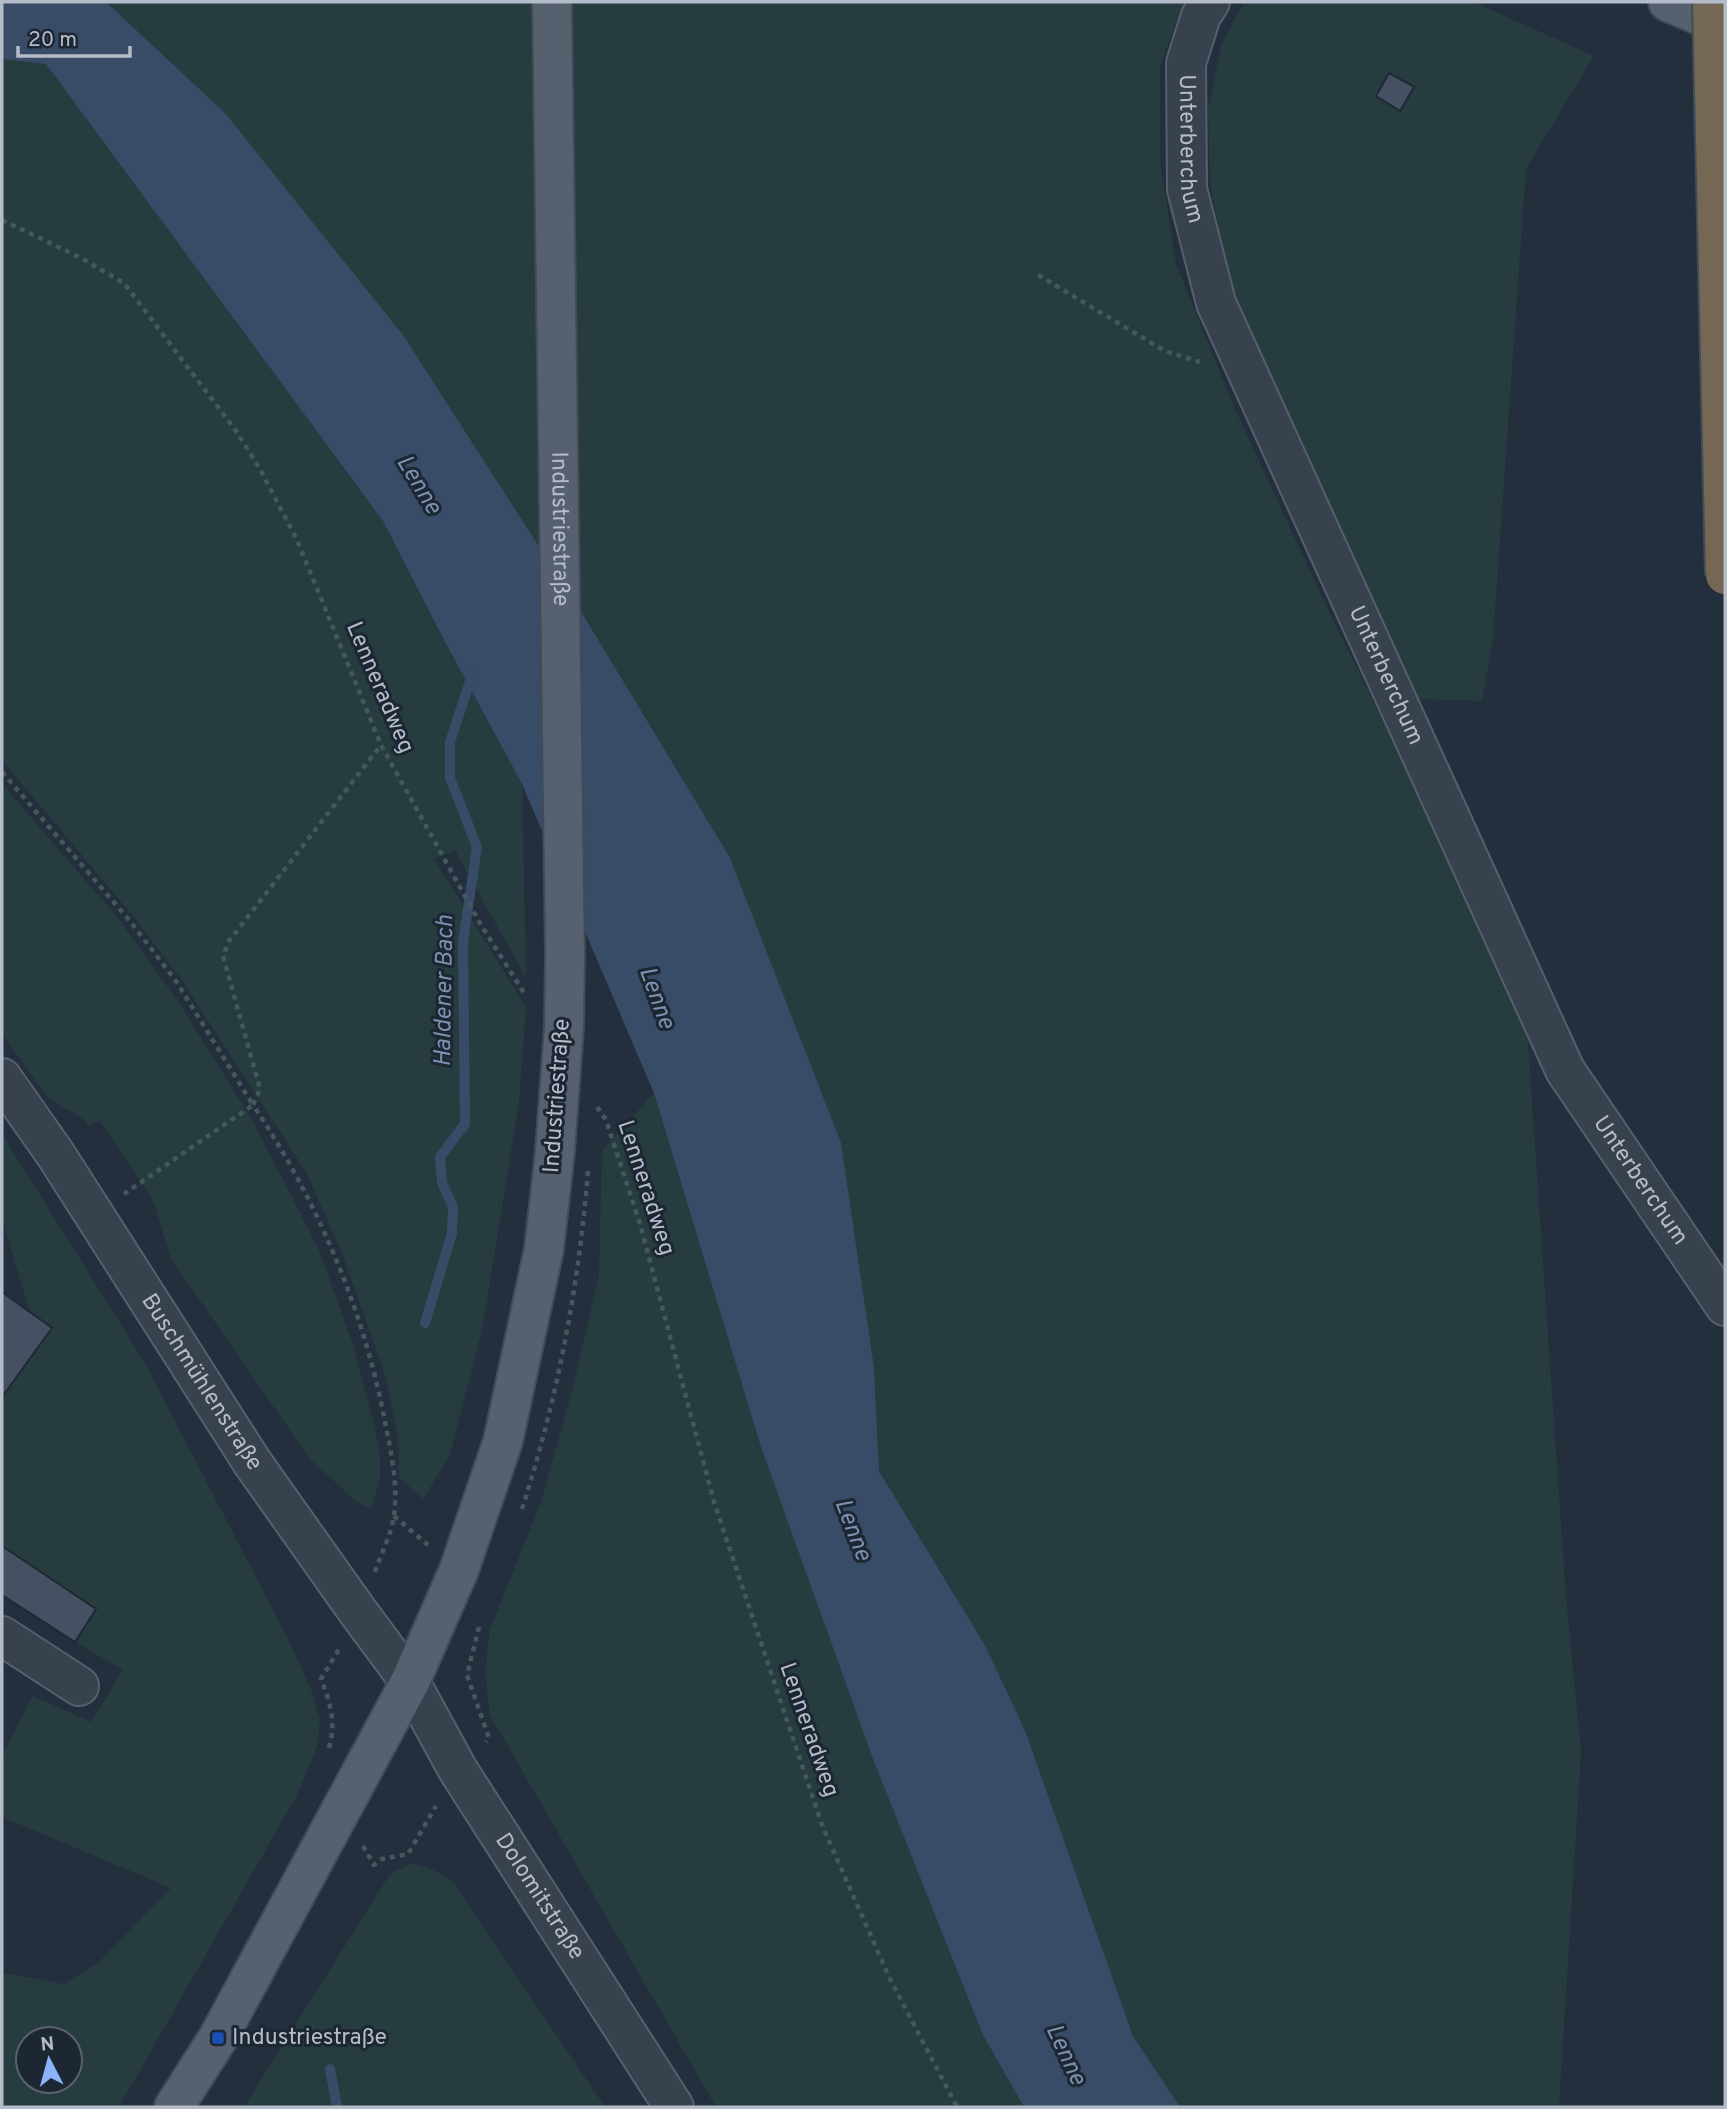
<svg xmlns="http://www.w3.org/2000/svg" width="1727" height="2109" font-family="Overpass,sans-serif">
	<rect width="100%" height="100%" fill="#242f3e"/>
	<!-- green -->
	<g fill="#263c3f" fill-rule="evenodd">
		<polygon points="106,2 1184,2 1160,66 1160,161 1176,264 1234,407 1323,599 1526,1015 1566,1597 1581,1752 1559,2107 1180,2107 1133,2036 1026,1733 986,1647 879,1471 874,1368"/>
		<polygon points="1244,2 1474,2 1594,56 1526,168 1493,639 1482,701 1417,699 1255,342 1228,275 1210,183 1208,108 1222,44"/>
		<polygon points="2,59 46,64 383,521 444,640 522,784 526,978 455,850 434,859 526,1007 519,1102 483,1325 450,1455 423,1499 399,1477 398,1436 386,1378 342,1253 306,1172 181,979 132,915 2,760"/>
		<polygon points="2,784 117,917 180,1004 253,1121 320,1252 353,1345 375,1428 380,1458 380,1478 372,1508 358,1503 310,1459 172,1260 152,1198 100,1121 88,1125 85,1120 48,1098 2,1034"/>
		<polygon points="654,1093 760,1444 983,2035 1024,2107 716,2107 490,1715 485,1672 490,1630 541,1502 572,1391 599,1275 602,1151"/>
		<path d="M2,1134l144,231 143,276 23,51 8,28 -3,27 -20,48 -178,312h-117v-134l62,11 34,-21 73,-75 -169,-71v-61l31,-60 58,26 32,-52 -48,-28 21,-33 -94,-63v-149l50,-68 -22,-17 -28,-93zM28,2039h42v42h-42z"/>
		<polygon points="412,1863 434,1870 453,1882 605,2107 244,2107 390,1874"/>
	</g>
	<!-- water -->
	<polygon fill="#394c67" points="2,2 106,2 225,113 403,335 585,618 730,858 841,1143 874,1368 879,1471 986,1647 1026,1733 1133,2036 1180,2107 1024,2107 983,2035 873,1759 760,1444 654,1093 522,784 444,640 383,521 46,64 2,59"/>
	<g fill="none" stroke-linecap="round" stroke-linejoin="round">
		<!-- stream -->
		<g stroke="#394c67" stroke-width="10">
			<polyline points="425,1323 452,1233 453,1207 442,1183 440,1157 465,1124 463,942 477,847 450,778 450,742 473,672"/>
			<polyline points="330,2069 337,2107"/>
		</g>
	</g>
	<!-- building -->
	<g fill="#455162" stroke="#1f2835" stroke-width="2">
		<polygon points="1389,73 1414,87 1400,111 1376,96"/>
		<polygon points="2,1292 52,1328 2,1397"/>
		<polygon points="2,1546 96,1609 75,1642 2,1595"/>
	</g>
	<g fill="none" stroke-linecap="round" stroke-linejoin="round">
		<defs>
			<g id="minor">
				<path id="s1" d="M1210,2l-9,14 -15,47 1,126 29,114 349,767 160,236"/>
				<path id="s2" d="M2,1078l54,77 196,307 104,147 54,73 48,88 216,337"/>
				<polyline points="2,1636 79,1686"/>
			</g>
			<g id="major">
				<polyline points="1668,2 1725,26"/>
				<polyline points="174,2107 218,2038 410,1682 459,1570 503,1441 544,1249 555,1151"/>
			</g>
		</defs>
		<!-- minor casing -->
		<use href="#minor" stroke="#565f6c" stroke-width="42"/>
		<!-- major casing -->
		<use href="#major" stroke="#414a57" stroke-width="42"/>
		<!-- path -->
		<g stroke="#44595c" stroke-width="4.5" stroke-dasharray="5 5" stroke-linecap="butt">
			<polyline points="2,220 81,258 124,283 236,431 260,469 297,540 381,745 481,925 526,996"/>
			<polyline points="1038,275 1165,351 1200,362"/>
			<polyline points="2,772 129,920 176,981 253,1105 124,1194"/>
			<polyline points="597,1107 606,1120 640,1224 714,1502 822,1825 889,1977 957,2107"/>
			<polyline points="394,1516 428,1545"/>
			<path d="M375,1572c6,-18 16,-37 19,-56 4,-29 -2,-60 -8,-89 -21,-114 -68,-226 -133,-322l7,-16 -37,-133 6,-15 152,-196"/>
			<polyline points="479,1627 467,1675 489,1738 486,1742"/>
			<path d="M329,1748c7,-27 2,-43 -8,-69l18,-30"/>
			<polyline points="363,1846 374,1865 382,1859 408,1854 436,1806"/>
		</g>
		<!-- minor -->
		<use href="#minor" stroke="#38414e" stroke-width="38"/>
		<!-- major -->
		<use href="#major" stroke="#56606e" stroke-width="38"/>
		<defs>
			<g id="major-bridge">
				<path id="s3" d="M552,2l13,952 -1,73 -9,124"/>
			</g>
			<polyline id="highway-bridge" points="1712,2 1725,575"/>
		</defs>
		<!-- major-bridge casing -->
		<use href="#major-bridge" stroke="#414a57" stroke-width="42" stroke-linecap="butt"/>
		<!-- highway-bridge casing -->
		<use href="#highway-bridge" stroke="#434c59" stroke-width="42" stroke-linecap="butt"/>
		<!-- path-bridge -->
		<path stroke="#44595c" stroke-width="4.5" stroke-dasharray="5 5" stroke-linecap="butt" d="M522,1509c35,-109 57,-223 66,-338"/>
		<!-- major-bridge -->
		<use href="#major-bridge" stroke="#56606e" stroke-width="38"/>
		<!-- highway-bridge -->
		<use href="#highway-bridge" stroke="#746855" stroke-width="38"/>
	</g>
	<!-- markers -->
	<rect fill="#1a4fb4" stroke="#1d2633" stroke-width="2.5" x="211" y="2031" width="14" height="14" rx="3.5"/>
	<g text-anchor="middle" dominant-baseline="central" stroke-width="6" stroke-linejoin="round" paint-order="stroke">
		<!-- street labels -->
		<g font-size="23" fill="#b4bcc9" stroke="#1d2633">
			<text stroke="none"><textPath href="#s1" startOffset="152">Unterberchum</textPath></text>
			<text stroke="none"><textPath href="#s3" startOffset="527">Industriestraße</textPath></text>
			<text stroke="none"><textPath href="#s1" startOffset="719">Unterberchum</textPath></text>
			<text transform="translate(379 688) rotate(67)">Lenneradweg</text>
			<text transform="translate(558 1096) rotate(-86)">Industriestraße</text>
			<text stroke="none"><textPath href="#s1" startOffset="1286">Unterberchum</textPath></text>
			<text transform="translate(645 1188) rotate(72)">Lenneradweg</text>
			<text stroke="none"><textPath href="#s2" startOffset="364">Buschmühlenstraße</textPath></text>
			<text transform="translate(808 1730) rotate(71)">Lenneradweg</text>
			<text stroke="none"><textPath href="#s2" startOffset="980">Dolomitstraße</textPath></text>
		</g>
		<!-- poi labels -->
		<g font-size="23" fill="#b4bcc9" stroke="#1d2633" text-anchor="start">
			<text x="232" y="2038">Industriestraße</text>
		</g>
		<!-- water labels -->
		<g font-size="24" font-style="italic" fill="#7c92b1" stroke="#1d2633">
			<text transform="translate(418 485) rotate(59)">Lenne</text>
			<text transform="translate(445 991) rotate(-89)">Haldener Bach</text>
			<text transform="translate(656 998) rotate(70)">Lenne</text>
			<text transform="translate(852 1530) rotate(69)">Lenne</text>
			<text transform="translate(1065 2055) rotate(65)">Lenne</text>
		</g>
	</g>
	<!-- border -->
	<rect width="1727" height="2109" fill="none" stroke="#b4bcc9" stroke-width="7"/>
	<!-- north arrow -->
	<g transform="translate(49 2060) rotate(354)"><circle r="33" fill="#1d2633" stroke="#59626f" stroke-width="2"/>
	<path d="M0-5L12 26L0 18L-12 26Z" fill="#8ab4f8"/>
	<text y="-10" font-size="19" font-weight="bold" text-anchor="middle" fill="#b4bcc9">N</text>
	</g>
	<!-- scale -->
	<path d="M18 46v10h112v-10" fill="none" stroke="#b4bcc9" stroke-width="3.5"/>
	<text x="28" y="46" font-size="21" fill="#b4bcc9" stroke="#1d2633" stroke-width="5" paint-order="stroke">20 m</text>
</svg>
